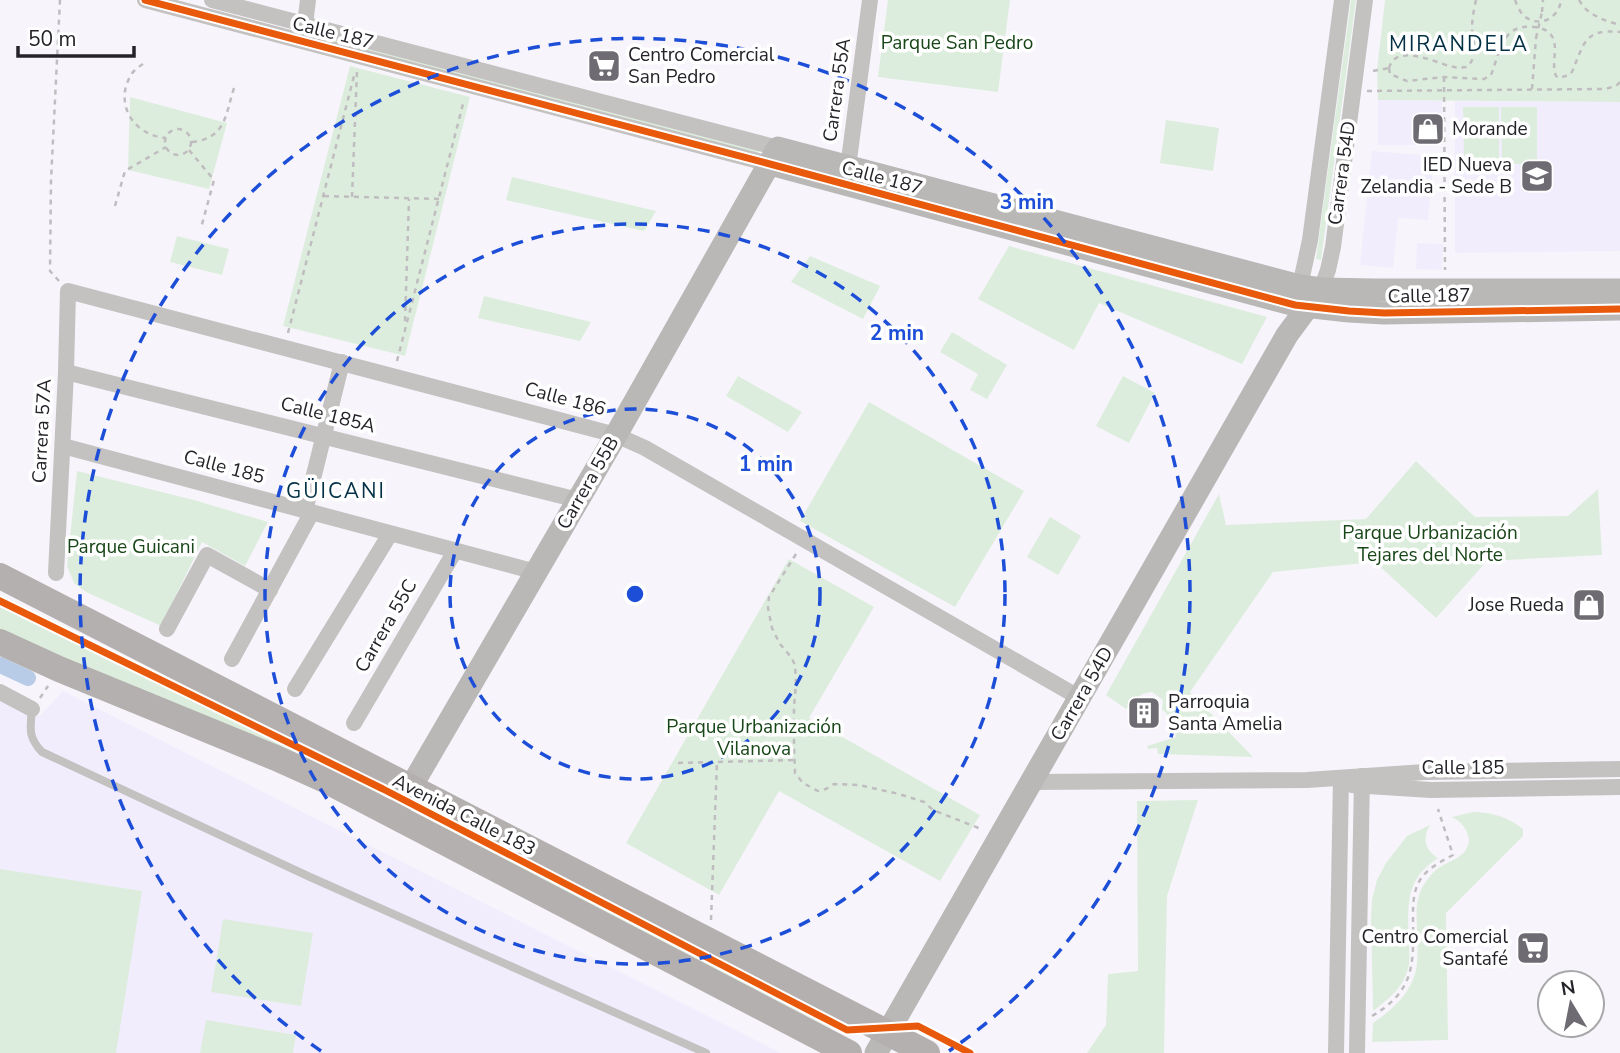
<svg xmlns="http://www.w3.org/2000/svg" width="1620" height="1053" font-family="'Nunito Sans',sans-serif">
	<rect width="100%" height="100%" fill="#f7f5fb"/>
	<!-- built -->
	<g fill="#f2edfd">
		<polygon points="1378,100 1442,101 1441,145 1378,145"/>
		<polygon points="1455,101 1620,102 1620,251 1455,253"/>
		<polygon points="1372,151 1434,156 1428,220 1398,218 1393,268 1360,265"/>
		<polygon points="1417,243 1443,244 1442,270 1416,269"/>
		<polygon points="63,691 781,1053 0,1053 0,697 40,716"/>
	</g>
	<!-- green -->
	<g fill="#ddeddd">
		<polygon points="888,0 1010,0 998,92 878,77"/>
		<polygon points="1351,0 1356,0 1321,260 1316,259"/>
		<polygon points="1385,0 1620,0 1620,102 1378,100 1377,70"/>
		<polygon points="319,36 760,151 758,153 319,38"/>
		<polygon points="350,66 470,97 405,356 283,326"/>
		<polygon points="130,97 227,123 209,189 128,170"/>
		<polygon points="1463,107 1499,107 1499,164 1464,164"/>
		<polygon points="1501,107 1537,107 1537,164 1502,164"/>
		<polygon points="1166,120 1219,128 1213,171 1160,163"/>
		<polygon points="512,177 656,211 644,231 506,200"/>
		<polygon points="177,236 229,249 222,275 170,262"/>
		<polygon points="1009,246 1267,317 1242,364 1099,303 1074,350 978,299"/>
		<polygon points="810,256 880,286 863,319 791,282"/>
		<polygon points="484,296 591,322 580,341 478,318"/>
		<polygon points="952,332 1007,365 987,399 970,390 978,374 940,352"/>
		<polygon points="738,376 802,412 788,432 726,396"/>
		<polygon points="1123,376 1155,393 1129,443 1096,426"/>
		<polygon points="869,402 1024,491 955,607 800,521"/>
		<polygon points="1416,461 1475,517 1568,516 1598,489 1602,555 1487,561 1436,618 1375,562 1273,572 1190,692 1253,757 1158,754 1157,748 1148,749 1147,746 1176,737 1172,719 1162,709 1163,700 1152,692 1142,694 1126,709 1106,695 1219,494 1226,525 1366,519"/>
		<polygon points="77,471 194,500 268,522 245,566 202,542 161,626 86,592 74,583 67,566"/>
		<polygon points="1050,517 1081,536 1058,575 1027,557"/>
		<polygon points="789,559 874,607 809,718 980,815 940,881 779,791 719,895 626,843"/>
		<polygon points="0,604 374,788 371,793 0,631"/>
		<polygon points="1198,800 1167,896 1164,1053 1087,1053 1106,1025 1108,974 1138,971 1137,801"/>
		<path d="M1473,812c18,0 35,5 50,17v7l-77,77 2,127 -76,2 1,-19c19,-13 38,-30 43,-53 3,-14 1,-29 1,-43 -1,-12 -1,-26 4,-37 4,-8 10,-16 16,-21 8,-6 17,-8 24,-14 15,-12 6,-31 -9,-38z"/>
		<polygon points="437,820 833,1024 830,1028 435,825"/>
		<path d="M1430,825c-8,13 -5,25 8,33 -34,22 -30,48 -29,84 0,7 1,15 0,22 -3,21 -20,35 -36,47l-2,-93 1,-18 5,-20 9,-17 21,-27z"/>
		<polygon points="0,869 142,891 116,1053 0,1053"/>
		<polygon points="223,919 313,933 301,1006 211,992"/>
		<polygon points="206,1020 296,1035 293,1053 200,1053"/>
	</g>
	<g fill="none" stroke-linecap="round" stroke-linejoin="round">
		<!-- canal -->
		<polyline stroke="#b9cce7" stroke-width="16" points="0,665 28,678"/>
		<!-- path -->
		<g stroke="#bfbdbf" stroke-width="2.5" stroke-dasharray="5 5" stroke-linecap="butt">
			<path d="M1515,0c2,5 5,12 8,15 15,14 36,4 38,-15"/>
			<path d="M1579,0c9,16 25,20 41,25"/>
			<polyline points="1542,12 1543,0"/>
			<path d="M143,64c-3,2 -6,4 -9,7 -4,4 -6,10 -8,15 -7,27 13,50 40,52"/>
			<path d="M1389,68l1,6 17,7 37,-4 40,2 7,-4c9,-23 11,-52 43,-48 8,1 15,3 19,11 5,12 -2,26 3,38l4,2 11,-4c13,-29 12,-46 49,-42"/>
			<path d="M1389,68c7,-25 45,-6 61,-2 6,2 11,2 17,1 12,-12 6,-24 5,-38 0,-10 2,-20 4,-29"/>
			<polyline points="1373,71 1389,68"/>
			<polyline points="1444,77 1445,270"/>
			<polyline points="1532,89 1536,38"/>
			<polyline points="1367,91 1605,89 1616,86 1620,82"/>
			<circle cx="178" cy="142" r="13"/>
			<path d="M192,142c34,-4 33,-26 42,-54"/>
			<polyline points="189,150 214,180 201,228"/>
			<polyline points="324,196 439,199"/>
			<polyline points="352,197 357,71"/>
			<polyline points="115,206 125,171 166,147"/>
			<polyline points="59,281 50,271 51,180 60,0"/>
			<polyline points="405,321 409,199"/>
			<polyline points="288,333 355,72"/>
			<polyline points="397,361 464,100"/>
			<polyline points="796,554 769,597 768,608 772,628 780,644 791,657 795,665 796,683 794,707 794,745 795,773 803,783 818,791 826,789 834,784 859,785 899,794 924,802 933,810 981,829"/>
			<polyline points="40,698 48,686"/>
			<polyline points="678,763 794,760"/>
			<polyline points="711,920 717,762"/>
			<path d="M1372,1016c46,-27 41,-56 41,-103 0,-12 1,-25 9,-36 8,-10 20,-16 31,-22l-15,-46"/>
		</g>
		<!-- lane -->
		<path stroke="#c4c1c1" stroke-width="8" d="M32,709c-2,20 -4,28 10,43l268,125 396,176"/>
		<!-- street -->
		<g stroke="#c4c1c1" stroke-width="16">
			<polyline points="145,0 770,164"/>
			<polyline points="212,0 778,148"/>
			<polyline points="304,32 308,0"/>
			<polyline points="847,175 870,0"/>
			<polyline points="1300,286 1310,240 1342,0"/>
			<polyline points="1321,289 1328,270 1333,247 1365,0"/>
			<polyline points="66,372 578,500"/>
			<polyline points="63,446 536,572"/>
			<polyline points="305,511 342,362"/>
			<polyline points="56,573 66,372 68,291 616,435 645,448 1080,698"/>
			<polyline points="167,629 207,555 270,590"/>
			<polyline points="232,659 312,512"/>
			<polyline points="295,689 390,534"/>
			<polyline points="0,692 32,709"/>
			<polyline points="354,723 455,551"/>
			<polyline points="1032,782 1307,780 1425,772 1620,769"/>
			<polyline points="1352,785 1431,790 1620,787"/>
			<polyline points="1336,1053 1341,778"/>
			<polyline points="1357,1053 1362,776"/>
		</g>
		<!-- secondary -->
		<g stroke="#bab7b7" stroke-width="23">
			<polyline points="770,164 1295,305 1349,311 1384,313 1620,309"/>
			<polyline points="394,816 616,435 778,148 1300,286 1321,289 1374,290 1620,290"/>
			<polyline points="876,1053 1287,335 1321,289"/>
		</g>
		<!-- primary -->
		<g stroke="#b4b0af" stroke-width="26">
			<polyline points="0,576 927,1053"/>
			<polyline points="0,642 59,669 276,758 325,780 849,1053"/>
		</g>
		<!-- path-bridge -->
		<polyline stroke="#bfbdbf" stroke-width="2.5" stroke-dasharray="5 5" stroke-linecap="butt" points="1536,38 1542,12"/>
		<defs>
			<g id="cycleway">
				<polyline points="145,0 770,164 1295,305 1349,311 1384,313 1620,309"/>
				<polyline points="0,601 383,789 847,1030 918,1026 970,1053"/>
			</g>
		</defs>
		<!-- cycleway casing -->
		<use href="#cycleway" stroke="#fff" stroke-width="11"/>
		<!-- cycleway -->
		<use href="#cycleway" stroke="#e8590c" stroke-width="7"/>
	</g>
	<!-- distance rings -->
	<g fill="none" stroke="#1d4ed8" stroke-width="3.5" stroke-dasharray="12 9">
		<circle cx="635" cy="594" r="185"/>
		<circle cx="635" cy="594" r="370"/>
		<path d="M321 1051A555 555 0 1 1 949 1051"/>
	</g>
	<!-- icons -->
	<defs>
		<symbol id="supermarket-square" viewBox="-11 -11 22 22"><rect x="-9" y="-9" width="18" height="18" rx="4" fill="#6e6c72" stroke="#fff"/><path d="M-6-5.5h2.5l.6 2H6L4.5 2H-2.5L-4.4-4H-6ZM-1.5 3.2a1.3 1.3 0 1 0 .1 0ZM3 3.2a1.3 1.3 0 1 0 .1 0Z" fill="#fff"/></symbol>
		<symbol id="shop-square" viewBox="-11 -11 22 22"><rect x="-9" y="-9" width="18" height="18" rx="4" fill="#6e6c72" stroke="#fff"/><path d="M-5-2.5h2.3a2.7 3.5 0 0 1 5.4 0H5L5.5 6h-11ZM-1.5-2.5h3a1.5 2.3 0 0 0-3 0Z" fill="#fff"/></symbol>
		<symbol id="school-square" viewBox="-11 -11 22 22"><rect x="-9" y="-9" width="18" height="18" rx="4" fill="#6e6c72" stroke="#fff"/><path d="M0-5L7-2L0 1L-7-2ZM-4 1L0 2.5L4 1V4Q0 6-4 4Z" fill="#fff"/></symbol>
		<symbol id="building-square" viewBox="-11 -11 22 22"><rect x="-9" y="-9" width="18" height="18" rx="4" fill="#6e6c72" stroke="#fff"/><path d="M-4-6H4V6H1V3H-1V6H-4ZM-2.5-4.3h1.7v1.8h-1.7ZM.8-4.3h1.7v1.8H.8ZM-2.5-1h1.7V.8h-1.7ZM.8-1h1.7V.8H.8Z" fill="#fff"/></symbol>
	</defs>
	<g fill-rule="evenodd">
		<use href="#supermarket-square" x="585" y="47" width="38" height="38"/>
		<use href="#shop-square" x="1409" y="110" width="38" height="38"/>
		<use href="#school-square" x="1518" y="157" width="38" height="38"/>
		<use href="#shop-square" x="1570" y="586" width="38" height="38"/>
		<use href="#building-square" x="1125" y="694" width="38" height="38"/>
		<use href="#supermarket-square" x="1514" y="929" width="38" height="38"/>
	</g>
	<g text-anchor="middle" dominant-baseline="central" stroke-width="7" stroke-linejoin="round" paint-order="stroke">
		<!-- street labels -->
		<g font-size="19" fill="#252329" stroke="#fff">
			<text transform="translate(333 33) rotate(14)">Calle 187</text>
			<text transform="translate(837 90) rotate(-82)">Carrera 55A</text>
			<text transform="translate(1342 173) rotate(-82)">Carrera 54D</text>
			<text transform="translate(882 178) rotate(15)">Calle 187</text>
			<text transform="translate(1429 296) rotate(-1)">Calle 187</text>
			<text transform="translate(565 399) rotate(15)">Calle 186</text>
			<text transform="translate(328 415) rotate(14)">Calle 185A</text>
			<text transform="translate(42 431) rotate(-87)">Carrera 57A</text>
			<text transform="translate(224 467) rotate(15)">Calle 185</text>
			<text transform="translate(588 483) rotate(-60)">Carrera 55B</text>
			<text transform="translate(386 626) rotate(-60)">Carrera 55C</text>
			<text transform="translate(1082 694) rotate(-60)">Carrera 54D</text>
			<text x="1463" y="768">Calle 185</text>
			<text transform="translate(464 815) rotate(27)">Avenida Calle 183</text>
		</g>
		<!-- park labels -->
		<g font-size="19" fill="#184618" stroke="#fff">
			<text x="957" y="43">Parque San Pedro</text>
			<text x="1430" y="533">Parque Urbanización<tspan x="1430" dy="22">Tejares del Norte</tspan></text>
			<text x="131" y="547">Parque Guicani</text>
			<text x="754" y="727">Parque Urbanización<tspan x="754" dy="22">Vilanova</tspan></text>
		</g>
		<!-- poi labels -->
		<g font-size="19" fill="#252329" stroke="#fff" text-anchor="start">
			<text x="628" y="55">Centro Comercial<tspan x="628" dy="22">San Pedro</tspan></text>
			<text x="1452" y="129">Morande</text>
			<text x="1512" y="165" text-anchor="end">IED Nueva<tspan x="1512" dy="22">Zelandia - Sede B</tspan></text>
			<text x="1564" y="605" text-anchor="end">Jose Rueda</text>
			<text x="1168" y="702">Parroquia<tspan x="1168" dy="22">Santa Amelia</tspan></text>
			<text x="1508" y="937" text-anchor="end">Centro Comercial<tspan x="1508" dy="22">Santafé</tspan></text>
		</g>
		<!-- neighbourhood labels -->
		<g font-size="21" letter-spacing="2" fill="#033045" stroke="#fff">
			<text x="1459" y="44">MIRANDELA</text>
			<text x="336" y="491">GÜICANI</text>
		</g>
	</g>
	<circle cx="635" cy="594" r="10" fill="#1d4ed8" stroke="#fff" stroke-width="3.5"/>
	<g font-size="21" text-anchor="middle" font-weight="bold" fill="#1d4ed8" stroke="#fff" stroke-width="7" stroke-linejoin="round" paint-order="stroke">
		<text x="1027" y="209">3 min</text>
		<text x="897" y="340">2 min</text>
		<text x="766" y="471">1 min</text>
	</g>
	<!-- north arrow -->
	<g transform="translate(1571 1004) rotate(350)"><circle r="33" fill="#ffffff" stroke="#a8a7a9" stroke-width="2"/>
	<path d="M0-5L12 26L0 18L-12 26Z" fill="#6e6c72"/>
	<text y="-10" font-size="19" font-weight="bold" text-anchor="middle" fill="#252329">N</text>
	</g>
	<!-- scale -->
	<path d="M18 46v10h116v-10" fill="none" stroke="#252329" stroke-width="3.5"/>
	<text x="28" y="46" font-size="21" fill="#252329" stroke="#ffffff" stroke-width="5" paint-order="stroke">50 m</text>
</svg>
